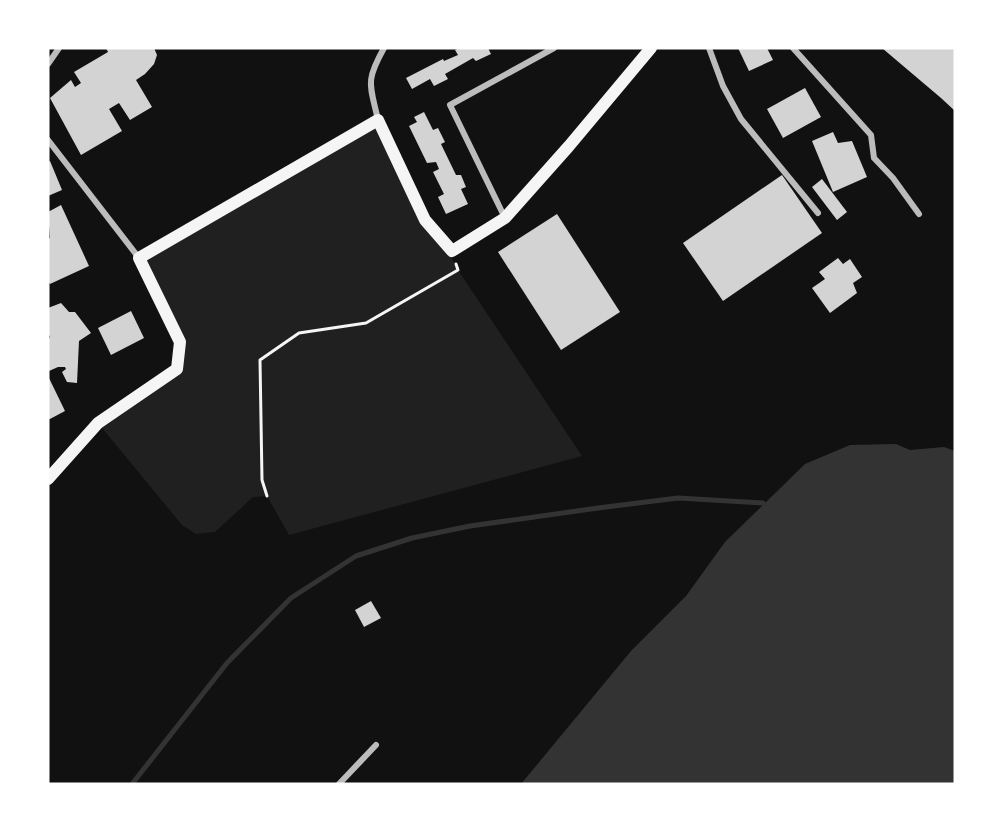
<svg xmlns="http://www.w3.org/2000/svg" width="1003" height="832" font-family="'Archivo Narrow',sans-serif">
	<rect width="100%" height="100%" fill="#111"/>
	<!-- green -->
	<polygon fill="#202020" points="378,120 458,270 582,456 289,535 267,496 253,497 215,532 196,534 182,525 98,423 177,369 180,342 139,258"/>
	<!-- water -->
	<polygon fill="#333" points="896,444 910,450 944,447 955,451 955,784 521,784 631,651 686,596 725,542 805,464 850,445"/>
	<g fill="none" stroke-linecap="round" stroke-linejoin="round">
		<!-- stream -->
		<polyline stroke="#333" stroke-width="5" points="132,784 227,663 291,598 356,556 412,538 470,526 598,508 678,498 763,503"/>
	</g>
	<!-- building -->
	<g fill="#d3d3d3">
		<polygon points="106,48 154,48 157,55 154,64 145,74 136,80 152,107 130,120 119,103 109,109 122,131 81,155 50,98 71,80 75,87 81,83 74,72 108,52"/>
		<polygon points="460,48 488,48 491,54 476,61 473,58 445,74 448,79 434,86 430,79 412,89 406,78 443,59 444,61 458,55 455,50"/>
		<polygon points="738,48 767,48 773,60 749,71"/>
		<polygon points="882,48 955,48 955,111 941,98"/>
		<polygon points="805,88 821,117 783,138 767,109"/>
		<polygon points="424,112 433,130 438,128 445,142 441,144 456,175 461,175 466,187 461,189 468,204 446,214 438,197 444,194 433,172 439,169 436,162 427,163 409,126 417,122 414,117"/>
		<polygon points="833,132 838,143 852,141 867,177 833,192 812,141"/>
		<polygon points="50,161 62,190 48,196 48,162"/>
		<polygon points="782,175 822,233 723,301 683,243"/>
		<polygon points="822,179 847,212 837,220 812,187"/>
		<polygon points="61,205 89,266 50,284 48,281 48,239 50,238 48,212"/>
		<polygon points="557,214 620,312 561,350 498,252"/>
		<polygon points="838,258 843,264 850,259 862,277 853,283 857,293 830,313 812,288 825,279 819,272"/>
		<polygon points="61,303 69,312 75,312 91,333 79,341 77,383 67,382 62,372 66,369 65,367 58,367 49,371 48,370 48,342 50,336 48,335 48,308"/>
		<polygon points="131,311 144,338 111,355 98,328"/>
		<polygon points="48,376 65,411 48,420"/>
		<polygon points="371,601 381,618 364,627 355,610"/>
	</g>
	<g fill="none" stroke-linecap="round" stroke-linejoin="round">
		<!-- path -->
		<polyline stroke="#f5f5f5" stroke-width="3" points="267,496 262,480 260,360 299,333 366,323 458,270 456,264"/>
		<!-- minor -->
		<g stroke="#bcbcbc" stroke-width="6">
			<polyline points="709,48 723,86 741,119 818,213"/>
			<polyline points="793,48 871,135 874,158 893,178 919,214"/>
			<polyline points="48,64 59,48"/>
			<path d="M378,120c-8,-36 -13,-38 6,-72"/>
			<polyline points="48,140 139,258"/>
			<polyline points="505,218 450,105 554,48"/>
			<polyline points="339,784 376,745"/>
		</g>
		<!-- secondary -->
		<polyline stroke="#f5f5f5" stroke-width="12" points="48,479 98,423 177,369 180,342 139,258 378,120 425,220 452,251 505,218 569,146 651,48"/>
	</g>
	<!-- border -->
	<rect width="1003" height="832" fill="none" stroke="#ffffff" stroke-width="99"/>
</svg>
